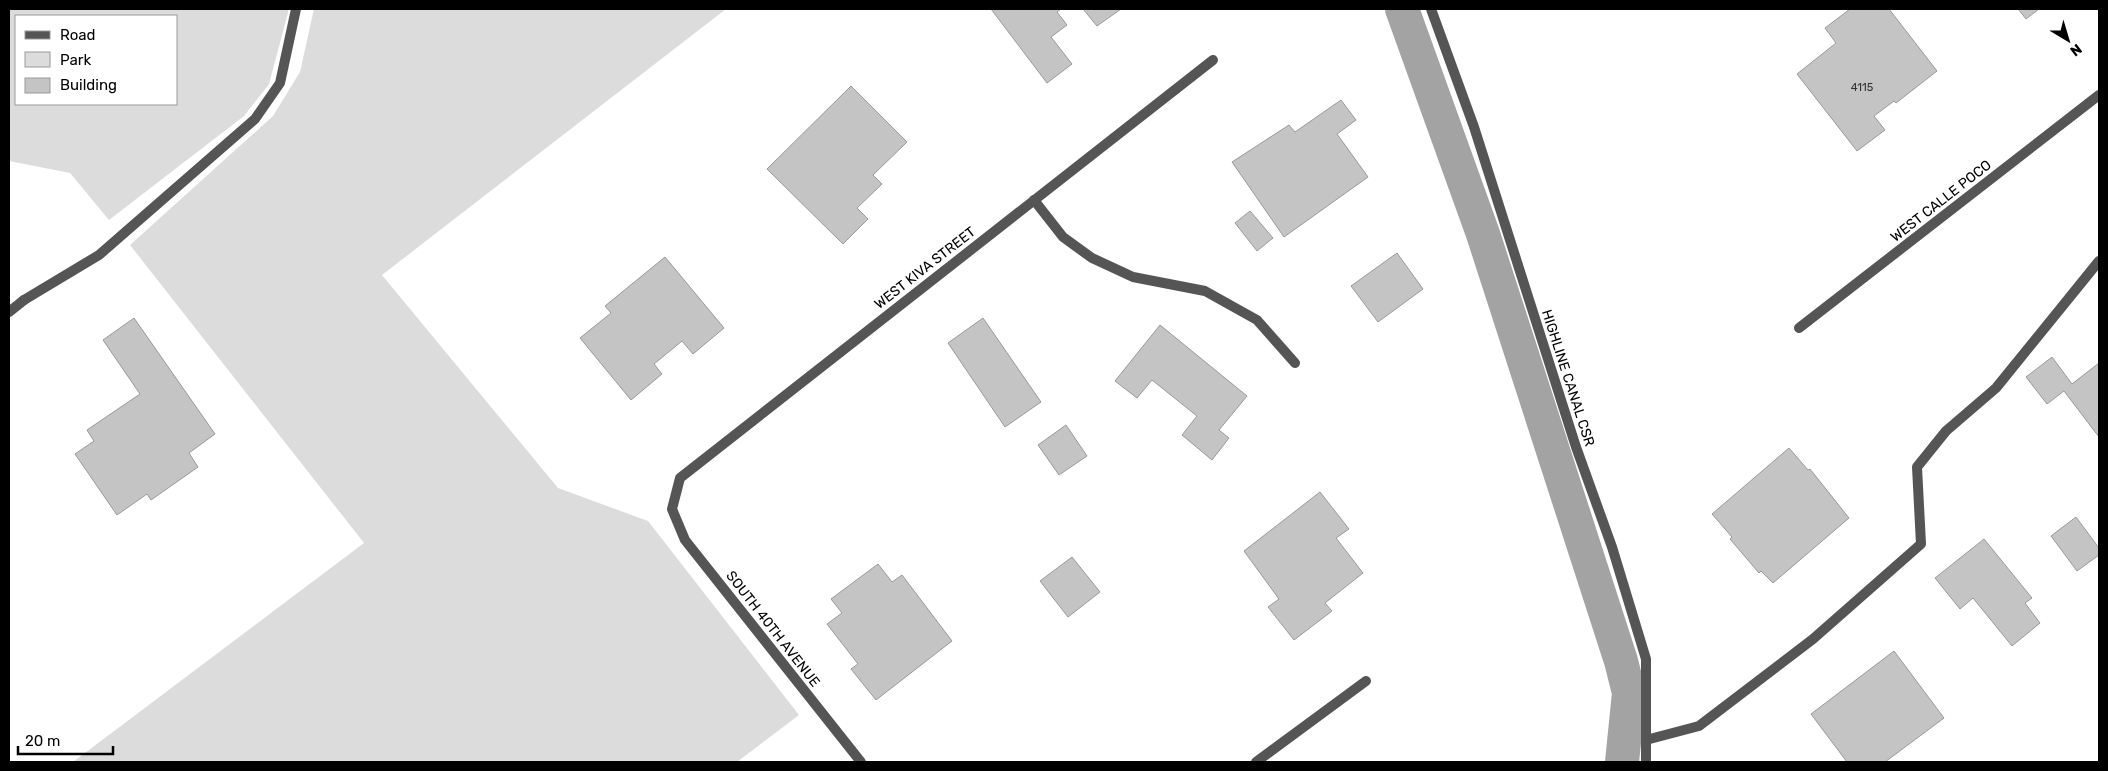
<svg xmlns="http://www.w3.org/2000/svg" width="2108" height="771" font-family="Rubik,sans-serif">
	<rect width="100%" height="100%" fill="#fff"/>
	<!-- green -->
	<g fill="#dcdcdc" fill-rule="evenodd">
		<path d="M9,9h280l-20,75 -25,32 -135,104 -39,-47 -61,-12zM16,16h160v88h-160z"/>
		<polygon points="314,9 726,9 382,275 558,488 648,521 799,715 737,762 73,762 364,543 130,245 273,116 300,72"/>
	</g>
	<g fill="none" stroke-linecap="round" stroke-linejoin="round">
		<!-- canal -->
		<polyline stroke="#a3a3a3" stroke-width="34" points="1402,9 1483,234 1621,661 1629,693 1622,762"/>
	</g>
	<!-- building -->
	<g fill="#c4c4c4" stroke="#999">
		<polygon points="991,9 1061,9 1057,12 1067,25 1051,37 1072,64 1047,83"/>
		<polygon points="1083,9 1121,9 1097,26"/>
		<polygon points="1850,9 1889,9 1937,71 1896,103 1894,101 1874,116 1885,130 1857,151 1797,74 1836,43 1825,28"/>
		<polygon points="2018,9 2039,9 2026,19"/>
		<polygon points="851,86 907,142 873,175 882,184 857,208 868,219 843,244 767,169"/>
		<polygon points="1341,100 1356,120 1337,134 1368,177 1284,237 1232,162 1289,125 1295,132"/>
		<polygon points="1250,211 1273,238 1257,251 1235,223"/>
		<polygon points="1397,253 1423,289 1378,322 1351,286"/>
		<polygon points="665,257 724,328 693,354 682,341 654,364 662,374 631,400 580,338 611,313 605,306"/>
		<polygon points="134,318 215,434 189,453 198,467 151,500 147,494 117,515 75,454 94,441 87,430 140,394 103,340"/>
		<polygon points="983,318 1041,402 1005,427 948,343"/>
		<polygon points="1160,325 1247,396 1219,430 1229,438 1212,460 1182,435 1197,416 1152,380 1137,398 1115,381"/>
		<polygon points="2052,357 2072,384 2099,363 2099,437 2064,391 2047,404 2026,377"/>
		<polygon points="1066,425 1087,456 1059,475 1038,445"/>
		<polygon points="1789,448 1808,470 1810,469 1849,518 1773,583 1761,571 1759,573 1730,539 1732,537 1712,514"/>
		<polygon points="1320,492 1349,529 1336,538 1363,573 1325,603 1332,611 1294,640 1268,607 1279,599 1244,551"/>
		<polygon points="2076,517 2099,548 2099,555 2077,571 2051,536"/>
		<polygon points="1984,539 2032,598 2025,603 2040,623 2012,646 1973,598 1960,609 1935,578"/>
		<polygon points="1072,557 1100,592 1068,617 1040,581"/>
		<polygon points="878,564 892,582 902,575 952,641 876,700 851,669 858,664 827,624 842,613 831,599"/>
		<polygon points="1894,651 1944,718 1885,762 1847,762 1811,714"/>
	</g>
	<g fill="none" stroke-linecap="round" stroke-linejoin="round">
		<!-- lane -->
		<g stroke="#555" stroke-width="10">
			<polyline points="1034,200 1063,237 1092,258 1133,277 1205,291 1257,320 1295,363"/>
			<polyline points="24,300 99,255 255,119 280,83 296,9"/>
			<polyline points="1646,740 1699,726 1813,639 1921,544 1917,467 1946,431 1996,388 2099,261"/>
		</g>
		<!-- street -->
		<g stroke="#555" stroke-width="10">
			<polyline points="1431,9 1474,127 1576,447 1612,547 1646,659 1646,762"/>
			<polyline points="9,312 24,300"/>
			<polyline points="1799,328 2099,95"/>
			<polyline points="861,762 685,540 672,509 680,478 1213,60"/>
			<polyline points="1256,762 1366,681"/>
		</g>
	</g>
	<g text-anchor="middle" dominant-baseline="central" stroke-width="4" stroke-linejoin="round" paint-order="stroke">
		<!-- number labels -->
		<g font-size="11" fill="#313131">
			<text x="1862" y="87">4115</text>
		</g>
		<!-- street labels -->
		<g font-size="14" fill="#000" stroke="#fff">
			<text transform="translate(1941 201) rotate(-38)">WEST CALLE POCO</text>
			<text transform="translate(925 268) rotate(-38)">WEST KIVA STREET</text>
			<text transform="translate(1568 378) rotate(72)">HIGHLINE CANAL CSR</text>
			<text transform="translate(773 629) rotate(52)">SOUTH 40TH AVENUE</text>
		</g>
	</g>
	<!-- border -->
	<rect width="2108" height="771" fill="none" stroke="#000000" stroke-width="20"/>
	<!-- legend -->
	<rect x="15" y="15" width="162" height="90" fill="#ffffff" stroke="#999999"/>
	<rect x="25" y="31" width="25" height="8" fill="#555555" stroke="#999999"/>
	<text x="60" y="40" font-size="15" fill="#000000">Road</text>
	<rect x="25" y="52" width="25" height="15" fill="#dcdcdc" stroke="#999999"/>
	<text x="60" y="65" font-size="15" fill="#000000">Park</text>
	<rect x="25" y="78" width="25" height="15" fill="#c4c4c4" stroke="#999999"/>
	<text x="60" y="90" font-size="15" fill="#000000">Building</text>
	<!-- north arrow -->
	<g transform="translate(2068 40) rotate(142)" stroke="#ffffff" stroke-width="4" paint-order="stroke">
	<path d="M0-4L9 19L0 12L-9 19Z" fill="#000000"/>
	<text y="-8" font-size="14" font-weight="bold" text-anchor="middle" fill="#000000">N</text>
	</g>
	<!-- scale -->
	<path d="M18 746v8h95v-8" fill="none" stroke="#000000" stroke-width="2.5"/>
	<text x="25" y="746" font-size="15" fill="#000000" stroke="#ffffff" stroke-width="4" paint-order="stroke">20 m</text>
</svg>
